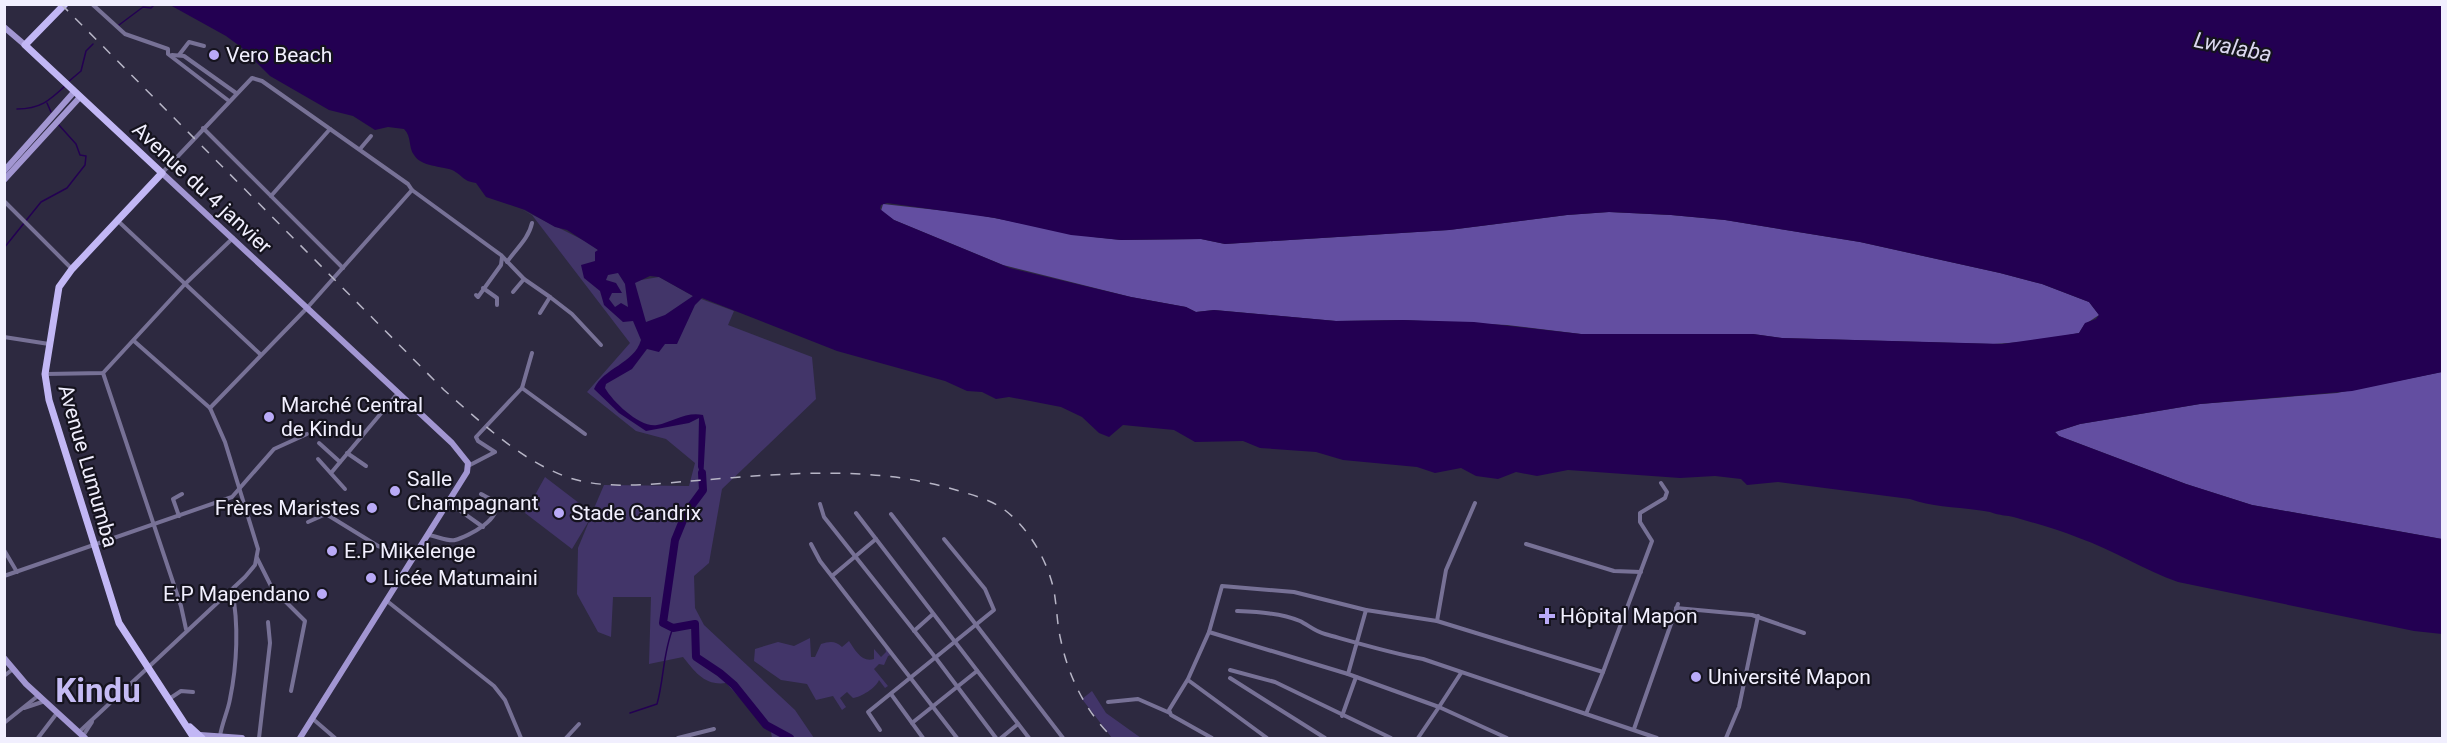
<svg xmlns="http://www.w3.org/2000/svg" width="2447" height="743" font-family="Roboto,sans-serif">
	<rect width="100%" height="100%" fill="#2d2940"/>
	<!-- green -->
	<g fill="#423569">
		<path d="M521,209l70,35 44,37 24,-4 34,19 41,15 -6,14 84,32 4,42 -94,90 -13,74 -15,13 1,32 9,17 91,85 19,28h-42l-1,-6 -45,-49c-21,3 -31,-11 -43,-26l-34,7 2,-67h-38l-2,40 -13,-5 -21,-38 1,-46 12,-29 -18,30 -47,-36 20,-36 47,36 12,-28 85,1 6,-23 -29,-24 -30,-8 -49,-39 43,-49 -98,-128z"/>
		<path d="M810,638l1,19h4l6,-13c9,-3 15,-3 21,3l7,-6c6,9 13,22 25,18v-10l7,8 5,-5 -1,-5 6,8 -3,1 -4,9 -5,-1 -5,5 14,17 -3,2 -6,-8c-3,8 -18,17 -26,18l-6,-6 -7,6 6,9 -4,3 -9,-14 -17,4 -9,-16 -26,-4 -27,-19 1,-12 23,-7 16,4z"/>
		<polygon points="1092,691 1106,713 1141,738 1112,738 1082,699"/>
	</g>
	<!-- forest -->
	<g fill="#634ea1">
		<polygon points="883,204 973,214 1094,237 1121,240 1201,239 1225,244 1449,230 1567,215 1609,212 1671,215 1725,220 1860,242 2000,273 2042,284 2089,302 2099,315 2084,325 2079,333 2038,341 1993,344 1782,338 1753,334 1581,334 1507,325 1403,320 1336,321 1214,310 1196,312 1186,307 1131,297 1003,265 894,220 881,211"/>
		<polygon points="2442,372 2442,539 2252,505 2186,484 2059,436 2055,432 2080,424 2200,404 2337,393"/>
	</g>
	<!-- water -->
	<path fill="#230052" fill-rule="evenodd" d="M170,5h2272v367l-90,19 -152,13 -120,20 -25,8 4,4 127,48 66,21 190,34v95l-28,-3 -236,-49c-34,-12 -65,-32 -99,-44 -20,-8 -41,-14 -62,-20 -10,-3 -17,-2 -27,-6 -26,-5 -56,-4 -80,-13l-132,-17 -31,3 -6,-6 -26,-3 -35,2 -112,-8 -31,6 -21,-4 -18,7 -22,-3 -15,-8 -26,5 -18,-6 -74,-7 -27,-8 -56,-4 -17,-7 -48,1 -21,-12 -51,-5 -14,12 -10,-4 -17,-16 -21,-10 -52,-10 -13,2 -14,-7 -15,-1 -22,-10 -108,-30 -135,-53 -7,7 -18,39h-12l-6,8 -12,-3 -15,20 -26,15 -1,4c8,14 35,40 52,37 15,-3 30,-14 46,-10l3,12 -3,54 -5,-14 1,-49 -10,5 -43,8 -27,-18 -25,-24c9,-21 40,-25 47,-49l-8,-19 -10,1 -19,-17 -4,-14 -16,-13 -3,-13 14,-4v-9l3,-2 -31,-20 -12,-3 -30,-17 -39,-13 -10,-14c-14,-2 -12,-7 -24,-13 -10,-4 -31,-3 -38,-15 -6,-8 -2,-18 -10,-26l-16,-2 -13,3 -22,-14 -24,-6 -59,-34 -29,-29 -15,-11zM887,203l108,15 76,17 50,5 80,-1 24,5 224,-14 118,-15 42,-3 62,3 54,5 135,22 140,31 42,11 47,18 10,13 -3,4 -11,4 -6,10 -77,11 -220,-6 -29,-4h-172l-107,-12 -71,-2 -67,1 -122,-11 -18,2 -10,-5 -55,-10 -121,-29 -116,-48 -14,-11 1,-4zM618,273l7,11 3,23 -7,-4 -6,4 -6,-8 3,-6h10l-6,-10 -10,-3 2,-5zM650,276l9,1 34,19 -28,19 -19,7 -11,-39z"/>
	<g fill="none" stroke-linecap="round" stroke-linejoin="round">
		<!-- stream -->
		<g stroke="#230052" stroke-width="1.5">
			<polyline points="119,25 143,7 151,8 155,4"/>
			<polyline points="68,82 81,71 86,51 93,44"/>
			<polyline points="47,103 51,112"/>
			<path d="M17,109c23,0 32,-8 48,-23"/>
			<polyline points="4,248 41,202 67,188 85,165 86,156 80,155 76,144 58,124"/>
			<path d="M630,713l27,-9c7,-25 6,-52 16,-76"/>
		</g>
		<!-- river -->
		<polyline stroke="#230052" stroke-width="8" points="702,473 703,490 686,513 675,540 663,623 673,628 695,624 696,657 720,673 734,685 766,725 790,738"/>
		<!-- street -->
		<g stroke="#777196" stroke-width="4">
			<polyline points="92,4 125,34 168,49 168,54 229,101"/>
			<polyline points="172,55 184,56 236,93"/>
			<polyline points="179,55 189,42 204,46"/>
			<polyline points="203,128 343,268"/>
			<polyline points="360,149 371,136"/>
			<polyline points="162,173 252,78 262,81 408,184 412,190 307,308 210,408"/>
			<polyline points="412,190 501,255 524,279 550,297 540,313"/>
			<polyline points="271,196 330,129"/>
			<polyline points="4,201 72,269"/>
			<polyline points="118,221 260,354"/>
			<path d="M507,262c9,-13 22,-24 25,-39"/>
			<polyline points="483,288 497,298 497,305"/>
			<polyline points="513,292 524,279"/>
			<polyline points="476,295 478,297 501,265 502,257"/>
			<polyline points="550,297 572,314 601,345"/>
			<polyline points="4,337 49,344"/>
			<polyline points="103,373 181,606 186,629"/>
			<polyline points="46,374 103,373 185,284 233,238"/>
			<polyline points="522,388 585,434"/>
			<polyline points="319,443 340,462"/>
			<polyline points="347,453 366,466"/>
			<polyline points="318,459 345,489"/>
			<polyline points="468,466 495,452 478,441 476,437 522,388 532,353"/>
			<polyline points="331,473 398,393"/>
			<polyline points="448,502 483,527"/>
			<polyline points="820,504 824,517 935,657 996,738"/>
			<polyline points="856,513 1029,738"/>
			<polyline points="891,514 1063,738"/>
			<polyline points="179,516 173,499 182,494"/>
			<polyline points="308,522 326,514 378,546 412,558"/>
			<path d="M428,535c8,1 21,7 27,5 12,-3 52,-23 38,-39 -3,-3 -9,-5 -12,-7"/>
			<polyline points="811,544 820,561 957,738"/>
			<polyline points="1526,544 1614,571 1641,572"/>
			<polyline points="4,550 17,572"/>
			<polyline points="257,558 272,588 305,621 291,691"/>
			<polyline points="4,576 232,497 274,449 307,434"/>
			<polyline points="832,576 876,539"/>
			<polyline points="387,601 494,686 505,700 521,738"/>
			<polyline points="1676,608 1752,615 1804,633"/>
			<path d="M1237,611c21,1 44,2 63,10 8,4 16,11 25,13 32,9 65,19 98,25l163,55 17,-42 -166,-51 -71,-11 -18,64 91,33 -21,31"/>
			<polyline points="1437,621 1446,570 1475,503"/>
			<polyline points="914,631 933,614"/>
			<polyline points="1209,632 1188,679 1169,710 1171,715 1212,738"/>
			<polyline points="1230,670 1275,682 1391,738"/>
			<polyline points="1603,672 1652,541 1640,522 1640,513 1665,498 1667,492 1661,483"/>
			<polyline points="1461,673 1439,707 1507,738"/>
			<polyline points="1348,674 1209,632 1222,586 1294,592 1366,610"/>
			<polyline points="4,676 13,669"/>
			<polyline points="1230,678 1325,738"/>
			<polyline points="1188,680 1267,738"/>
			<polyline points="891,694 923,738"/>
			<polyline points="169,699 181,691 193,692"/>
			<polyline points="1108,702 1138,699 1170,713"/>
			<polyline points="24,708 45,701"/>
			<polyline points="1586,714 1657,738"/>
			<polyline points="1342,716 1356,677"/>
			<polyline points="313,719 335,738"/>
			<polyline points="4,723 39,695"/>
			<polyline points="912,723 977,671"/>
			<polyline points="1634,729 1678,604"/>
			<polyline points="880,730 868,712 994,610 985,589 944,539"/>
			<polyline points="79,732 245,577 255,565 258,549 225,442 210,408 134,341"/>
			<polyline points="83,736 92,722"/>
			<path d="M220,736c2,-13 8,-25 10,-37 7,-34 9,-75 2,-109"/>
			<polyline points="38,738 57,713"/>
			<polyline points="259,738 270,643 268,622"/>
			<polyline points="566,738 579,724"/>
			<polyline points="678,738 714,729"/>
			<polyline points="1001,738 1018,724"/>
			<polyline points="1726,738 1739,707 1758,616"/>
		</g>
		<!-- secondary -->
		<g stroke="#a296d2" stroke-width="6">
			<polyline points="4,27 25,45"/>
			<polyline points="4,171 74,92"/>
			<polyline points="162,173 452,443 468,463 467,472 300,738"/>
			<polyline points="4,180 80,97"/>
			<polyline points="4,658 26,684 85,738"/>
			<polyline points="200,735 242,738"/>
		</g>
		<!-- primary -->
		<g stroke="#c2b7f5" stroke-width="7">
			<polyline points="65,4 25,45 162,173 72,269 59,287 45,374 49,400 119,623 194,738"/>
			<polyline points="190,727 202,738"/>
		</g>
		<!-- rail -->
		<path stroke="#b7b5c6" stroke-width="1.5" stroke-dasharray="10 10" stroke-linecap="butt" d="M61,4l383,386c38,33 78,72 126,88 37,12 83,6 121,3 89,-7 179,-17 265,9 17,5 36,10 50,21 24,19 42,51 48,80 3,17 3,34 7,50 8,37 25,71 52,97"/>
	</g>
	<!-- markers -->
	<g fill="#b9aaf7" stroke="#15131e" stroke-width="2">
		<circle cx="214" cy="55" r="6"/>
		<circle cx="269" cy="417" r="6"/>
		<circle cx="395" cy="491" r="6"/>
		<circle cx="372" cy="508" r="6"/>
		<circle cx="559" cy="513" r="6"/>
		<circle cx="332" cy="551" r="6"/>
		<circle cx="371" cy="578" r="6"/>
		<circle cx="322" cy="594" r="6"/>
		<path d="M1544 607h6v6h6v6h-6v6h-6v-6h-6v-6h6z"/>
		<circle cx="1696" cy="677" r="6"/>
	</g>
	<g text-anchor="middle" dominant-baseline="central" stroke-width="4.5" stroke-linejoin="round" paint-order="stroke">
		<!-- poi labels -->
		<g font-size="21" fill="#f1effe" stroke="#15131e" text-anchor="start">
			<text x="226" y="55">Vero Beach</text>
			<text x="281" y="405">Marché Central<tspan x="281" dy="24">de Kindu</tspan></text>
			<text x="407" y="479">Salle<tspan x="407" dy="24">Champagnant</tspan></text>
			<text x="360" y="508" text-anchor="end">Frères Maristes</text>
			<text x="571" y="513">Stade Candrix</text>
			<text x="344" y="551">E.P Mikelenge</text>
			<text x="383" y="578">Licée Matumaini</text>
			<text x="310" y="594" text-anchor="end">E.P Mapendano</text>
			<text x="1560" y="616">Hôpital Mapon</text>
			<text x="1708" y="677">Université Mapon</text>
		</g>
		<!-- street labels -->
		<g font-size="21" fill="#f1effe" stroke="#15131e">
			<text transform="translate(202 188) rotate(43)">Avenue du 4 janvier</text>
			<text transform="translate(88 466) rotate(74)">Avenue Lumumba</text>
		</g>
		<!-- water labels -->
		<g font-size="22" font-style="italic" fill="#dcd8f0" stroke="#15131e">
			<text transform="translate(2233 47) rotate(11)">Lwalaba</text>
		</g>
		<!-- town labels -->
		<g font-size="33" font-weight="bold" fill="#c5bbf4" stroke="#15131e">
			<text x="98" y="690">Kindu</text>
		</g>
	</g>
	<!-- border -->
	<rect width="2447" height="743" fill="none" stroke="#f1effe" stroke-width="12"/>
</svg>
